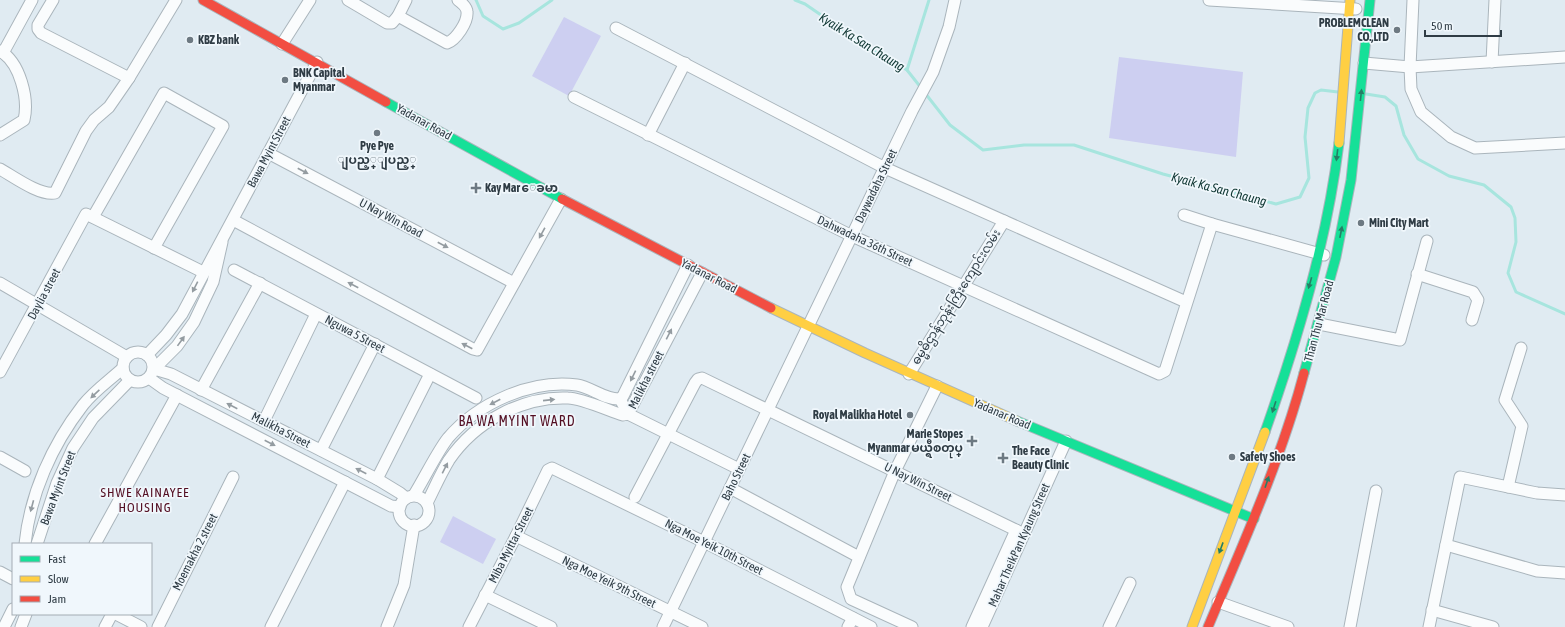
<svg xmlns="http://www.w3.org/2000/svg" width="1565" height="627" font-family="'Asap Condensed','Noto Sans Myanmar',sans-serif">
	<rect width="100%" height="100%" fill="#e0ebf2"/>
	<!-- green -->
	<g fill="#cdcff1">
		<polygon points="564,17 601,36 569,96 532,76"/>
		<polygon points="1119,57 1243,72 1236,157 1109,138"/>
		<polygon points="453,516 496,539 483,564 440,542"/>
	</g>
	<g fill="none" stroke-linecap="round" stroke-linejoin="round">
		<!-- stream -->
		<g stroke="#a7e5de" stroke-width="3">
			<polyline points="476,0 483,16 503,29 519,23 552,0"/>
			<polyline points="795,0 805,4 872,50 907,70 922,89"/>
			<polyline points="907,70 929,0"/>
			<polyline points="925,93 950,125 983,150 1024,145 1074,145 1163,174 1276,204 1300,197 1309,178 1305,137 1308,108 1315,93 1321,90 1338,92"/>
			<polyline points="1366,94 1385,97 1396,106 1404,135 1418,159 1449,176 1484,185 1511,207 1515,218 1516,242 1508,273 1516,292 1565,314"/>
		</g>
		<defs>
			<g id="street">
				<polyline points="53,0 38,25 38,29 41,33 129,78"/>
				<polyline points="348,0 387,23 392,23 398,16"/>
				<path d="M406,0l-8,16 49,27c9,-3 21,-21 20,-31 0,-5 -5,-9 -9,-12"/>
				<polyline points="1209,0 1356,9"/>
				<polyline points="1413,0 1410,67 1411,89 1421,112 1451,137 1475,148 1565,143"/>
				<polyline points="616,28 885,168 1186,302"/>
				<polyline points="282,44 310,0"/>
				<path d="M0,51c20,11 29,48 24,69l-24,15"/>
				<polyline points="3,53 32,0"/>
				<polyline points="1492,62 1495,0"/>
				<polyline points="1364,63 1410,67 1565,57"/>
				<polyline points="574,97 852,236 1159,374 1165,371 1212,224 1324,255"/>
				<polyline points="648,135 685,63"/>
				<polyline points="268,153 514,283"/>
				<path d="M0,169c14,8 40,27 55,24l31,-62 8,-11 15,-13 20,-29 47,-78"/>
				<polyline points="1184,215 1212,224"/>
				<polyline points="93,217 164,93 223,126 154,248"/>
				<polyline points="233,220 473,349 477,350 561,199"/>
				<polyline points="222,242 213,282 194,322 177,346 154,369 171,374 377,479 400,493 406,498"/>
				<polyline points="234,270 476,398"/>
				<polyline points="1417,274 1473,292 1478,300 1472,320"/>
				<polyline points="0,283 127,357"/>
				<polyline points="1319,324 1400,340 1427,241"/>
				<circle cx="138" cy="367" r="15"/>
				<polyline points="147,355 166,335 182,314 317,62"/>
				<polyline points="0,372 86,214 203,272"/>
				<polyline points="909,374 1004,221"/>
				<polyline points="149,378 163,388 391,506 400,507"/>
				<polyline points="201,390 260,283"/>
				<polyline points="620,399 628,414 739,469"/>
				<polyline points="264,421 316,314"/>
				<polyline points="321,450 375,344"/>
				<polyline points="0,457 25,471"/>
				<polyline points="377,479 430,374"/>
				<polyline points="1508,487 1522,426 1505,400 1521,348"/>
				<polyline points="730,488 859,557"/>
				<path d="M414,495c10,-16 23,-43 34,-57 30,-35 83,-59 129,-53 14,2 28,15 43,14l3,-3 65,-131"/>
				<circle cx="414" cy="511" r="15"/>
				<polyline points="635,497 695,383 698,379 702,378 1024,534"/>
				<path d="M427,503c7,-14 14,-30 22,-43 26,-38 73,-64 119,-62 13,0 42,13 55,17l5,-1 74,-141"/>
				<polyline points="516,536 702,627"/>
				<path d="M25,544c5,-50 27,-99 58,-139 11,-14 27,-25 40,-37"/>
				<polyline points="37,544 57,483 73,448 93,418 130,380"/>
				<polyline points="95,544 177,395"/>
				<polyline points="1446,545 1537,571 1565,573"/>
				<polyline points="0,572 13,579"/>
				<polyline points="485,595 551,627"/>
				<polyline points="1218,602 1288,627"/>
				<polyline points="1432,610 1493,627"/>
				<polyline points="116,614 141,627"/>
				<polyline points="4,627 13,609"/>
				<polyline points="21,627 26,614"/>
				<polyline points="105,627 112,614"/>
				<polyline points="158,627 233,477"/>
				<polyline points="271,627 345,482"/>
				<polyline points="387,627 404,585 414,525"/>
				<polyline points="469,627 516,536 548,470 552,468 704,542 871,627"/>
				<polyline points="663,627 912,111 933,72 949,27 955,0"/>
				<polyline points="848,627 853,618"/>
				<polyline points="912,627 851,599 847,587 895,471 937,386"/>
				<polyline points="972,627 1016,530"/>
				<polyline points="982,627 1066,441"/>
				<polyline points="1109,627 1130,583"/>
				<polyline points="1350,627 1376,491"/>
				<polyline points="1429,627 1460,477 1537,493 1565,495"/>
			</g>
			<g id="fast">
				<polyline points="386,102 562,199"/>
				<polyline points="1304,373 1336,257 1351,180 1370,0"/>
				<polyline points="1017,421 1254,519"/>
				<path d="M1265,432c33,-94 62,-191 74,-289"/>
			</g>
			<g id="slow">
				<polyline points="1339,143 1350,0"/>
				<polyline points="771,308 865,353 1017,421"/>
				<polyline points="1192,627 1265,432"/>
			</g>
			<g id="jam">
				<polyline points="203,0 386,102"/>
				<polyline points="562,199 771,308"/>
				<path d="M1208,627c35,-83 73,-167 96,-254"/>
			</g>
		</defs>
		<!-- street casing -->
		<use href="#street" stroke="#aab5bc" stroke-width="13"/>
		<!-- fast casing -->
		<use href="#fast" stroke="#aab5bc" stroke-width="11"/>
		<!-- slow casing -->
		<use href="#slow" stroke="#aab5bc" stroke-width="11"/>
		<!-- jam casing -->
		<use href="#jam" stroke="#aab5bc" stroke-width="11"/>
		<!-- street -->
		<use href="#street" stroke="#fafcfd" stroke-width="11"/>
		<!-- fast -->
		<use href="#fast" stroke="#16e098" stroke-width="9"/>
		<!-- slow -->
		<use href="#slow" stroke="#ffcf43" stroke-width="9"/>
		<!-- jam -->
		<use href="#jam" stroke="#f24e42" stroke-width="9"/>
	</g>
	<!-- one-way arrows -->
	<defs><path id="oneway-solid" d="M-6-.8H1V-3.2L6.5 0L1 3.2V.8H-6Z"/></defs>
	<g fill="#257e66">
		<use href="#oneway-solid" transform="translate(1361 95) rotate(-84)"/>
		<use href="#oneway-solid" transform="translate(1337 155) rotate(97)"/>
		<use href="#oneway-solid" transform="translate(1341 232) rotate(-79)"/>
		<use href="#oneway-solid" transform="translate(1310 283) rotate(106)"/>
		<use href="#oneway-solid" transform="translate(1274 407) rotate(108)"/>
		<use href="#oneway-solid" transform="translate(1267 482) rotate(-71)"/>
		<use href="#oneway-solid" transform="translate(1221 548) rotate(110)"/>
	</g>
	<g fill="#949ca1">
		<use href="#oneway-solid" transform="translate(303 171) rotate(28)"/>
		<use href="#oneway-solid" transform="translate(542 233) rotate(119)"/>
		<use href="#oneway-solid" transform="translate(443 245) rotate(28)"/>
		<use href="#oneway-solid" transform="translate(353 285) rotate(-152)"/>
		<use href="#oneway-solid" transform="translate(195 287) rotate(117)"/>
		<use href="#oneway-solid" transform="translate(669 334) rotate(-63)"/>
		<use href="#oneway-solid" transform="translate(181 341) rotate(-54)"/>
		<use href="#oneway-solid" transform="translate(467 346) rotate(-153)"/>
		<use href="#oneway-solid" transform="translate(633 376) rotate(116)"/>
		<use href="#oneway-solid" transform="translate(95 394) rotate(137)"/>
		<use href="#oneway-solid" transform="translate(549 400) rotate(-6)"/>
		<use href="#oneway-solid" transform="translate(495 402) rotate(152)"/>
		<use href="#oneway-solid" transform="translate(232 406) rotate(-153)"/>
		<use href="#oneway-solid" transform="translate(270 443) rotate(27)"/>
		<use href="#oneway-solid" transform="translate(445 468) rotate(-63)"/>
		<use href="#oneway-solid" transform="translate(361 471) rotate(-153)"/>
		<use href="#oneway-solid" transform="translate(32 506) rotate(105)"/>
	</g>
	<!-- markers -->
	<g fill="#6d7982" stroke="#f0f7fc" stroke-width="1.5">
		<circle cx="1397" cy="30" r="4"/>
		<circle cx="190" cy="40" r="4"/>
		<circle cx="285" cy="80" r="4"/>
		<circle cx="377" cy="133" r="4"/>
		<path d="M474 182h4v4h4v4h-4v4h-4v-4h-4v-4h4z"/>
		<circle cx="1361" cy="223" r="4"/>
		<circle cx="910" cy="415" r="4"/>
		<path d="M970 435h4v4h4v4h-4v4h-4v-4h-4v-4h4z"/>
		<circle cx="1232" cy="457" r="4"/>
		<path d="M1001 452h4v4h4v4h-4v4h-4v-4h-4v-4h4z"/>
	</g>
	<g text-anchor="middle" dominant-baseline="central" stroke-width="3.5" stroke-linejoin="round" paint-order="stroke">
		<!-- poi labels -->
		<g font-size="12" font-weight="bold" fill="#2f3c45" stroke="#f0f7fc" text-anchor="start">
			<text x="1389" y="23" text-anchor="end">PROBLEMCLEAN<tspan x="1389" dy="14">CO.,LTD</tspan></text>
			<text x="198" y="40">KBZ bank</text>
			<text x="293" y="73">BNK Capital<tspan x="293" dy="14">Myanmar</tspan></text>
			<text x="377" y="146" text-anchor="middle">Pye Pye<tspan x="377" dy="14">ျပည့္ျပည့္</tspan></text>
			<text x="485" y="188">Kay Mar ေခမာ</text>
			<text x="1369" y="223">Mini City Mart</text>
			<text x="902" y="415" text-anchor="end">Royal Malikha Hotel</text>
			<text x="963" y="434" text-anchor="end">Marie Stopes<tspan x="963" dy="14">Myanmar မယ္ရီစတုပ္</tspan></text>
			<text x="1012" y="451">The Face<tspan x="1012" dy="14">Beauty Clinic</tspan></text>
			<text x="1240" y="457">Safety Shoes</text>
		</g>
		<!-- street labels -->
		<g font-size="12" fill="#2f3c45" stroke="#f0f7fc">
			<text transform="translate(424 122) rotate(29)">Yadanar Road</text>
			<text transform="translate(269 152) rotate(-62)">Bawa Myint Street</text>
			<text transform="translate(876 186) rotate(-64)">Daywadaha Street</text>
			<text transform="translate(391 218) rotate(28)">U Nay Win Road</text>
			<text transform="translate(865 241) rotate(25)">Dahwadaha 36th Street</text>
			<text transform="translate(709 276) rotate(27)">Yadanar Road</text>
			<text transform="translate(44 294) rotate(-62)">Daylia street</text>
			<text transform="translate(956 297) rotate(-58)">ဓမ္မဓိဌာန်ဘုန်းကြီးကျောင်းလမ်း</text>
			<text transform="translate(1319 321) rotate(-75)">Than Thu Mar Road</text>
			<text transform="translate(355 334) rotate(28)">Nguwa 5 Street</text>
			<text transform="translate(646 380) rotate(-63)">Malikha street</text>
			<text transform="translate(1002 414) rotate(23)">Yadanar Road</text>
			<text transform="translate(281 430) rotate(27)">Malikha Street</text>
			<text transform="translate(736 477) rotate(-64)">Baho Street</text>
			<text transform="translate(918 482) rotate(26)">U Nay Win Street</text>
			<text transform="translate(58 488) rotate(-69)">Bawa Myint Street</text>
			<text transform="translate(511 545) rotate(-63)">Miba Myittar Street</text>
			<text transform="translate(1019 545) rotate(-66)">Mahar TheikPan Kyaung Street</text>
			<text transform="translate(714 547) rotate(27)">Nga Moe Yeik 10th Street</text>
			<text transform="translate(195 552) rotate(-63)">Moemakha 2 street</text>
			<text transform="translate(609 582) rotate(26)">Nga Moe Yeik 9th Street</text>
		</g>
		<!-- water labels -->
		<g font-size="13" font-style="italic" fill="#0e3632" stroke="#f0f7fc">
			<text transform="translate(862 42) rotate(32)">Kyaik Ka San Chaung</text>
			<text transform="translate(1219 189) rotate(15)">Kyaik Ka San Chaung</text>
		</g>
		<!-- neighbourhood labels -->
		<g font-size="13" letter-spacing="1" fill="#530e22" stroke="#f0f7fc">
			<text x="145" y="492">SHWE KAINAYEE<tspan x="145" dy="15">HOUSING</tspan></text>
		</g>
		<!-- quarter labels -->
		<g font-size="14" letter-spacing="1" fill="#530e22" stroke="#f0f7fc">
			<text x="517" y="421">BA WA MYINT WARD</text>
		</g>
	</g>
	<!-- legend -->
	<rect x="12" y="543" width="140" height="72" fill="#f0f7fc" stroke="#a3acb3"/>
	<rect x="20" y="556" width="20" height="6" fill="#16e098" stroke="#a3acb3"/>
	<text x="48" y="563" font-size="12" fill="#2f3c45">Fast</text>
	<rect x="20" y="576" width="20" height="6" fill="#ffcf43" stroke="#a3acb3"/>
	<text x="48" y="583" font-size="12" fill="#2f3c45">Slow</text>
	<rect x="20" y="596" width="20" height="6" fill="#f24e42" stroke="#a3acb3"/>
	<text x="48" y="603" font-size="12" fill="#2f3c45">Jam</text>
	<!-- scale -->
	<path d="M1425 30v6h76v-6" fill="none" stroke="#2f3c45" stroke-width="2"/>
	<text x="1431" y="30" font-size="12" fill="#2f3c45" stroke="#f0f7fc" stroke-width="3" paint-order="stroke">50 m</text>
</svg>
